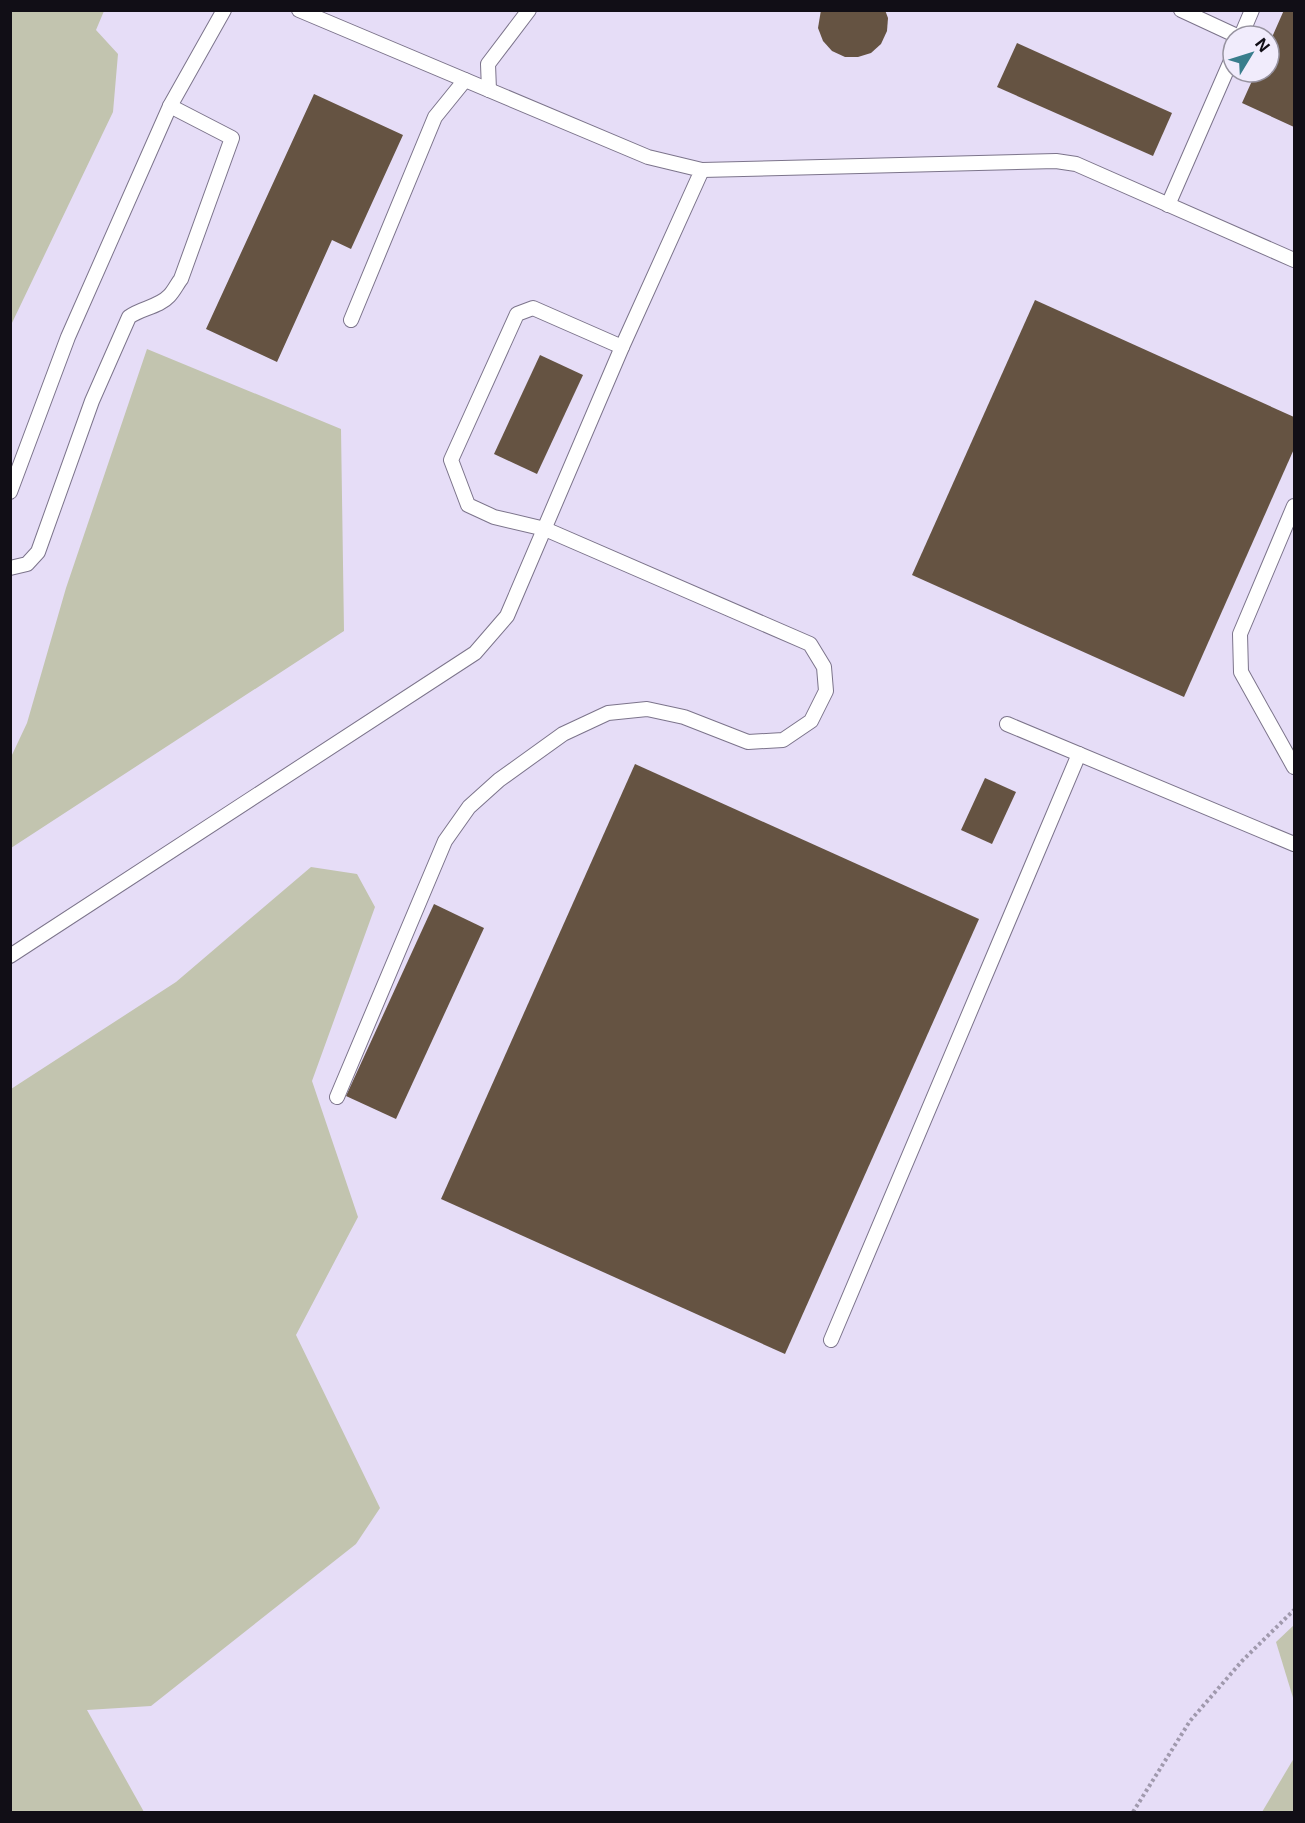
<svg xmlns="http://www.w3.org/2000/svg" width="1305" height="1823" font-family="Inter,sans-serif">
	<rect width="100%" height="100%" fill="#e6ddf7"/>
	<!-- green -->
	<g fill="#c2c4af">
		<polygon points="11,10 104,11 96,30 118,54 113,112 11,325"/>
		<polygon points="147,349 341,429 344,631 11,848 11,757 27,723 66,588"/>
		<polygon points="311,867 357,874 375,907 312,1081 358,1217 296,1335 380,1508 356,1544 151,1706 87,1710 144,1812 11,1812 11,1089 176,982"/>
		<polygon points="1294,1625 1294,1701 1276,1642"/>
		<polygon points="1294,1758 1294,1812 1262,1812"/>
	</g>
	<!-- building -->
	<g fill="#655342">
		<polygon points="821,10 885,10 888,18 887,31 881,44 871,53 858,57 845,57 832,51 823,41 818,28"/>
		<polygon points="1284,10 1294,10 1294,127 1242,103 1256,72 1269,72 1269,44"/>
		<polygon points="1017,43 1172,113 1153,156 997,87"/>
		<polygon points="314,94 403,135 351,249 332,240 277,362 206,329"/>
		<polygon points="1035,300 1294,417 1294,449 1184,697 912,575"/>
		<polygon points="540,355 583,375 537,474 494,454"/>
		<polygon points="635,764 979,919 785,1354 441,1199"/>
		<polygon points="985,778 1016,792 992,844 961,830"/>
		<polygon points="434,904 484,928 396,1119 346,1096"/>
	</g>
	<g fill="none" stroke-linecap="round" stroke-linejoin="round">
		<defs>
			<g id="lane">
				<polyline points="1181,10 1237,36"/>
				<polyline points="1241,36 1252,10"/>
				<polyline points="489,90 488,64 529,10"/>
				<polyline points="702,170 1056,161 1076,164 1294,260"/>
				<polyline points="1168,205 1233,56"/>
				<polyline points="351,320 435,117 465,80"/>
				<polyline points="10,492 68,337 170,106 224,10"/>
				<polyline points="1294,506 1240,634 1241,672 1294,767"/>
				<path d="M10,568l17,-4 11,-12 54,-151 37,-84c12,-9 30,-10 40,-21 5,-5 8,-12 12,-17l51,-141 -62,-32"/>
				<polyline points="1007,724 1294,844"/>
				<polyline points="10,956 475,653 507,616 622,347 702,170 648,157 299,10"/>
				<polyline points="337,1097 445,841 469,807 499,780 563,734 608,713 647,709 684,717 748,742 783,740 811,721 826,691 824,667 810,644 545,529 494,517 468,505 451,460 517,314 533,308 622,347"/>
				<polyline points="831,1340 1079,754"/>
			</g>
		</defs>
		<!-- lane casing -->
		<use href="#lane" stroke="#7c748b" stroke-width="16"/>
		<!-- path -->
		<polyline stroke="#a099ad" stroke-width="4" stroke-dasharray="3 3" stroke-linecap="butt" points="1133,1812 1190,1721 1242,1661 1294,1610"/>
		<!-- lane -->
		<use href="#lane" stroke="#fff" stroke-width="14"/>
	</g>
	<!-- border -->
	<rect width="1305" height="1823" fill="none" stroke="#110e16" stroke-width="24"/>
	<!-- north arrow -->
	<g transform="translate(1251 54) rotate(52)"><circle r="28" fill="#f1ecfc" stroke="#9793a0" stroke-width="1.5"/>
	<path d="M0-4.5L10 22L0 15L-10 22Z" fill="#397d8c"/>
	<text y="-9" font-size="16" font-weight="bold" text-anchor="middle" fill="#110e16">N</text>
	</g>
</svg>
